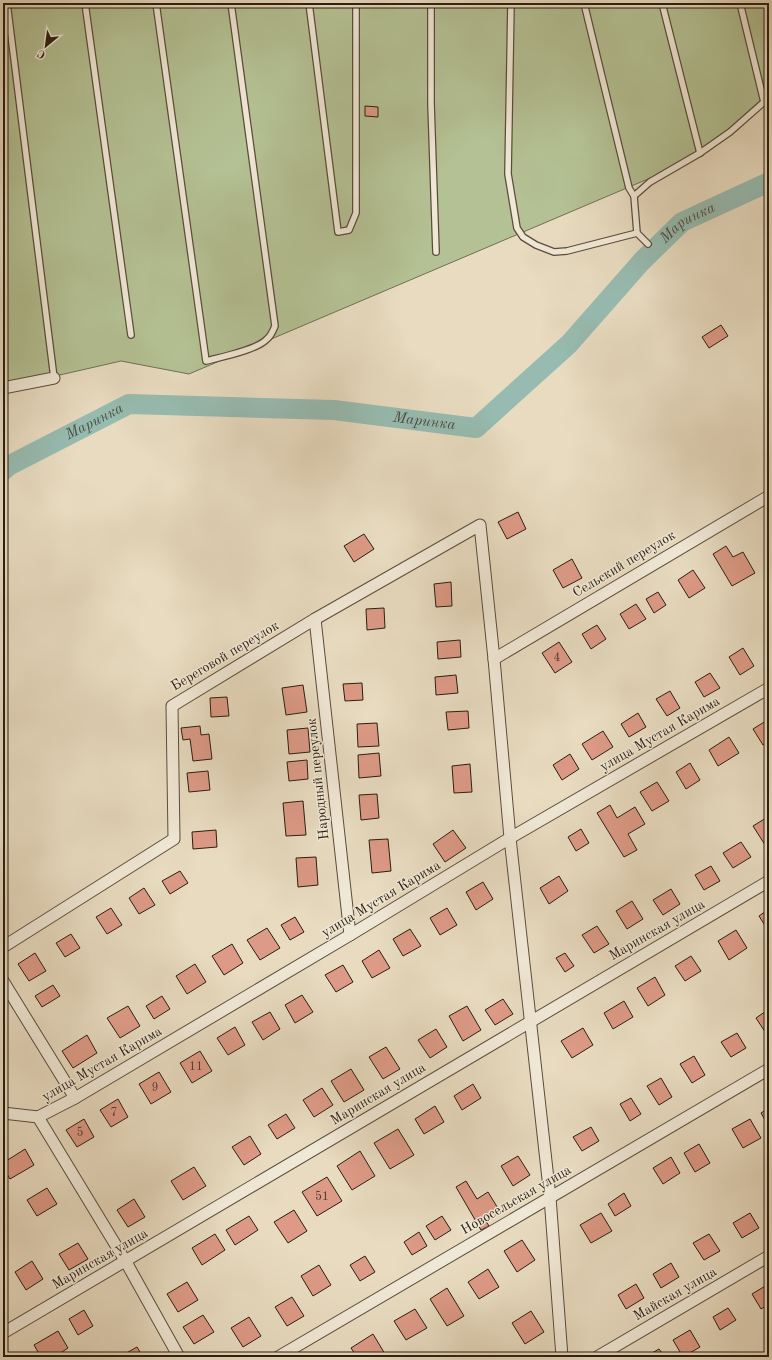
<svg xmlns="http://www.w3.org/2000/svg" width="772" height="1360" font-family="'Old Standard TT',serif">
	<rect width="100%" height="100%" fill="#e8dbc0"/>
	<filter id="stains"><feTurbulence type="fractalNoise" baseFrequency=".005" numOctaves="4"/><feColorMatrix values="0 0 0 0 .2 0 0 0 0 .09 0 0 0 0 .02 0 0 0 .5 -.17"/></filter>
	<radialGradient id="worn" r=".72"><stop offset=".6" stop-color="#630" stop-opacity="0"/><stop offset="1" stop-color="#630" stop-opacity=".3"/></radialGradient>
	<!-- green -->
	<polygon fill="#b4c194" stroke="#6f7052" points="3,3 769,3 769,96 702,156 189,374 121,361 3,388"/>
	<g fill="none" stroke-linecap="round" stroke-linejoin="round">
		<!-- river -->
		<path stroke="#97bbb0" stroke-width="20" id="s1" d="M3,471l7,-6 119,-61 205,6 142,18 93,-84 73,-83 40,-39 87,-40"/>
	</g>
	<!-- building -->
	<g fill="#dd9a86" stroke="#2a1e10">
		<polygon points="365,106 378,107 378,117 365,116"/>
		<polygon points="721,325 728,336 709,348 702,337"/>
		<polygon points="518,512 526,529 507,539 498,522"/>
		<polygon points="364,534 374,549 354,562 344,546"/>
		<polygon points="726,546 733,557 743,552 755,573 732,586 713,554"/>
		<polygon points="572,559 582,578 563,588 553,570"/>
		<polygon points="693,570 705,588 689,598 678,580"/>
		<polygon points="451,582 452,606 436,607 434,584"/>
		<polygon points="658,592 666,605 654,613 646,599"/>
		<polygon points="636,604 646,619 629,629 620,614"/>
		<polygon points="384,608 385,628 367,630 366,609"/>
		<polygon points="597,625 606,639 591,649 582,634"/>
		<polygon points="460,640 461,657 438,659 437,642"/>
		<polygon points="559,642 572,662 555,673 542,653"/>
		<polygon points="743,648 754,666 740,675 729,657"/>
		<polygon points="710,673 720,688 704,697 695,682"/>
		<polygon points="456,675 458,693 436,695 435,677"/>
		<polygon points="362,683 363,700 345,701 343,684"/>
		<polygon points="303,685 307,712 286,715 282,688"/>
		<polygon points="670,691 680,708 667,716 656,699"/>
		<polygon points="227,697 229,716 211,717 210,698"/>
		<polygon points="468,711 469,728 448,730 446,712"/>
		<polygon points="638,713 646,727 629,737 621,724"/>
		<polygon points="769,719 769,742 763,745 753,729"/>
		<polygon points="377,723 379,746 358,747 357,724"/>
		<polygon points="200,726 201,735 209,734 212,759 193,761 190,739 183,740 181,728"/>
		<polygon points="308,728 310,752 289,754 287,730"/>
		<polygon points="603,731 613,747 592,760 582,744"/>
		<polygon points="729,737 739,753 718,766 709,750"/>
		<polygon points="379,753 381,776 359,778 358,755"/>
		<polygon points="570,754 579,769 562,780 553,765"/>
		<polygon points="307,760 308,779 289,781 287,762"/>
		<polygon points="690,763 700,780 686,789 676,772"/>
		<polygon points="470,764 472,792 454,793 452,766"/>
		<polygon points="208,771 210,790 189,792 187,773"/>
		<polygon points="657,782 669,801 652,811 640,792"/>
		<polygon points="377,794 379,818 361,820 359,795"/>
		<polygon points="303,801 306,835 286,836 283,803"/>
		<polygon points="610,805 617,818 635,807 645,824 628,834 637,850 624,857 597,813"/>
		<polygon points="766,818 769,823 769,847 767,848 753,826"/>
		<polygon points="581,829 589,843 576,851 568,837"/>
		<polygon points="216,830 217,847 193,849 192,832"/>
		<polygon points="453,830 466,848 445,862 433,844"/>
		<polygon points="388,839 391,871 372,873 369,840"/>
		<polygon points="741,842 751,857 733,868 723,853"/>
		<polygon points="316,857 318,885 298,887 296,858"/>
		<polygon points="711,866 720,881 704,890 695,875"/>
		<polygon points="180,871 188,883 170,894 162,881"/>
		<polygon points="559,876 568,891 549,904 540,888"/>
		<polygon points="483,882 493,899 476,910 466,892"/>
		<polygon points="144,888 155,905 139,914 129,898"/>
		<polygon points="671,889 680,904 663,915 653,900"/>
		<polygon points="632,901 643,919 627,929 616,911"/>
		<polygon points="111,908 122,925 107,934 96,917"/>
		<polygon points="447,908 457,925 440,935 430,918"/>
		<polygon points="769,909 769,932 759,916"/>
		<polygon points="295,917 304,932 290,940 281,925"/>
		<polygon points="597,926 609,944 594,953 582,935"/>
		<polygon points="267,928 280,948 260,960 247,940"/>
		<polygon points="410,929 421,946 403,956 393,939"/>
		<polygon points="736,930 747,948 729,960 718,941"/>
		<polygon points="71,934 80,948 65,957 56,943"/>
		<polygon points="232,944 243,963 224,975 212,956"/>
		<polygon points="379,950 390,968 372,978 362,961"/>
		<polygon points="35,953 46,971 29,981 18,964"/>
		<polygon points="565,953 574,966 565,972 556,958"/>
		<polygon points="691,956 701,971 685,981 675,966"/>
		<polygon points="195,964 206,982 187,994 176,976"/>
		<polygon points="343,965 353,982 336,992 325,975"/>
		<polygon points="655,977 665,995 648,1006 637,988"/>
		<polygon points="53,985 60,996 42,1007 35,996"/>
		<polygon points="302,995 313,1012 295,1023 285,1005"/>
		<polygon points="162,996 170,1009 154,1019 146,1006"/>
		<polygon points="503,999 513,1014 495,1025 485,1010"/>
		<polygon points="624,1001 633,1017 613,1029 604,1013"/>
		<polygon points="128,1006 140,1026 120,1038 107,1018"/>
		<polygon points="467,1006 481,1030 463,1041 449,1016"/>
		<polygon points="769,1009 769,1038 756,1018"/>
		<polygon points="270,1012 280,1029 263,1040 252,1022"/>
		<polygon points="235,1027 245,1045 228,1055 217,1038"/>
		<polygon points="583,1028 593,1045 572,1058 561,1041"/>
		<polygon points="436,1029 447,1047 430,1058 418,1040"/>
		<polygon points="737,1033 746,1048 731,1057 721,1042"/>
		<polygon points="87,1035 97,1053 73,1068 62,1051"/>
		<polygon points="386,1047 400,1069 383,1079 369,1057"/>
		<polygon points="200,1051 212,1071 192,1083 180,1063"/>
		<polygon points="694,1056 705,1075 692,1083 680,1064"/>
		<polygon points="351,1069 364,1090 344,1102 331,1081"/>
		<polygon points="159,1072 171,1092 151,1104 139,1084"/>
		<polygon points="661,1078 672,1097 659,1105 647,1086"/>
		<polygon points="473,1084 481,1098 462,1110 454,1096"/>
		<polygon points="322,1088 333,1105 314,1117 303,1100"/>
		<polygon points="631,1098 641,1114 630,1121 620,1104"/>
		<polygon points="118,1099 128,1117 111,1127 100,1110"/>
		<polygon points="435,1106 444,1122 424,1134 415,1119"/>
		<polygon points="769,1108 769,1127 761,1113"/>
		<polygon points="286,1114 295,1128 277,1139 268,1125"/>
		<polygon points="84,1119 94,1137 77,1147 66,1130"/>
		<polygon points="750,1119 761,1138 743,1148 732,1129"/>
		<polygon points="591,1127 599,1141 582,1151 573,1137"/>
		<polygon points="398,1129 414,1155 390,1169 374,1143"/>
		<polygon points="250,1136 261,1154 244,1165 232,1147"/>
		<polygon points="699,1144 710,1163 695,1172 684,1153"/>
		<polygon points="25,1149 34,1165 10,1179 3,1168 3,1163"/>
		<polygon points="360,1151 375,1176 352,1190 337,1166"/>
		<polygon points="518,1156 530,1175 513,1186 501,1166"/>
		<polygon points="671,1157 680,1173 663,1184 653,1168"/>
		<polygon points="194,1167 206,1186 183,1200 171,1181"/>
		<polygon points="327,1177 342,1201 317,1216 302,1192"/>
		<polygon points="466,1181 477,1199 488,1192 499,1210 484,1218 489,1226 481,1230 456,1187"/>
		<polygon points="47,1188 57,1204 37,1216 27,1200"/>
		<polygon points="624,1193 631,1206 615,1216 608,1204"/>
		<polygon points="134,1199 145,1217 128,1227 117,1210"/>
		<polygon points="294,1210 307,1231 288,1243 274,1222"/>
		<polygon points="601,1213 612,1231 591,1243 580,1225"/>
		<polygon points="750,1213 759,1228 742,1238 733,1223"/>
		<polygon points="249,1216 258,1230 235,1245 226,1230"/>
		<polygon points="442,1216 451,1230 435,1240 426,1226"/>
		<polygon points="419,1232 427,1246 412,1255 404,1242"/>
		<polygon points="215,1234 225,1250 202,1265 192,1248"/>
		<polygon points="709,1234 720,1251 704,1260 693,1243"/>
		<polygon points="522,1240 535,1260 517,1272 504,1251"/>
		<polygon points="78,1243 88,1259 69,1270 59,1254"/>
		<polygon points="365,1256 375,1272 360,1281 350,1265"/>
		<polygon points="32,1261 43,1279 26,1290 15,1272"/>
		<polygon points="671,1263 679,1277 661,1288 653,1274"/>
		<polygon points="319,1265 331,1285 313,1296 301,1276"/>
		<polygon points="488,1269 499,1287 479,1299 468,1282"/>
		<polygon points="187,1282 198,1300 178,1312 167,1294"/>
		<polygon points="636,1284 644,1298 626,1309 618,1295"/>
		<polygon points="767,1285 769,1288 769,1304 761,1309 752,1294"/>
		<polygon points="447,1288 464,1316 447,1326 430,1299"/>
		<polygon points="292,1297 304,1316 287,1326 275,1307"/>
		<polygon points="728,1308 736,1320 720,1330 713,1317"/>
		<polygon points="415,1309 427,1328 406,1340 394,1321"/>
		<polygon points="84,1310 93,1326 78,1335 69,1319"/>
		<polygon points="531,1311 544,1332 525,1344 512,1323"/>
		<polygon points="203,1315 214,1332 194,1344 183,1327"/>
		<polygon points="249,1317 261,1336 243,1347 231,1328"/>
		<polygon points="690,1330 700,1347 683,1357 673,1340"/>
		<polygon points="58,1331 68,1348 54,1357 41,1357 34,1345"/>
		<polygon points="373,1334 385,1354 379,1357 357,1357 351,1348"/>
		<polygon points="137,1347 143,1357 122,1357 121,1356"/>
		<polygon points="659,1349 665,1357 645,1357"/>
	</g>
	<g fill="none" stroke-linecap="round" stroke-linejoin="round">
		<defs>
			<g id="service">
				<polyline points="7,3 54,378"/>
				<polyline points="85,3 131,335"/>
				<path d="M156,3l50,358c15,-4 51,-11 61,-22 4,-3 6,-8 8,-13l-44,-323"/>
				<polyline points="309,3 338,232 349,230 356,213 356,3"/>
				<polyline points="431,3 431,104 436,252"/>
				<polyline points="511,3 508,174 517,228 523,237 536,245 554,252 567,251 637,233"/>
				<polyline points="584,3 629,188 634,196"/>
				<polyline points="662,3 700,153"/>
				<polyline points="740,3 764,102"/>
				<polyline points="648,244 637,233 634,196 650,182 700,153 730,132 764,102 769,95"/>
			</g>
			<g id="minor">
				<polyline points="3,388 54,378"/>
				<polyline points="315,619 350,935"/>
				<polyline points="494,659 769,496"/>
				<polyline points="3,947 174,839 172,706 315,619 480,525 494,659 510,838 550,1197 562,1357"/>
				<polyline points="3,981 75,1098"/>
				<polyline points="3,1113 38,1117 75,1098 350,935 510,838 769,688"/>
				<polyline points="38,1117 126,1262 179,1357"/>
				<polyline points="3,1333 769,881"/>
				<polyline points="278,1357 769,1069"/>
				<polyline points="597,1357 769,1256"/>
			</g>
		</defs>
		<!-- service casing -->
		<use href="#service" stroke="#5a4d3c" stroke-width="8"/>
		<!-- minor casing -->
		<use href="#minor" stroke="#5a4d3c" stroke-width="13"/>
		<!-- service -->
		<use href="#service" stroke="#f0e8d6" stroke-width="5.5"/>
		<!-- minor -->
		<use href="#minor" stroke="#f0e8d6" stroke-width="11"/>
	</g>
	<g text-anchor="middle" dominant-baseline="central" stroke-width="3" stroke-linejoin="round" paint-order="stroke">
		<!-- number labels -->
		<g font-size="12" fill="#573d2e">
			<text x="557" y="658">4</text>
			<text x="196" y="1067">11</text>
			<text x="155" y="1088">9</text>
			<text x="114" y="1113">7</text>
			<text x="80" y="1133">5</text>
			<text x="322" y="1197">51</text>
		</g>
		<!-- street labels -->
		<g font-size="14" fill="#2a1e10" stroke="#f0e8d6">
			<text transform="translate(624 564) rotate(-31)">Сельский переулок</text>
			<text transform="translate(225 656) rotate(-31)">Береговой переулок</text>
			<text transform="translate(660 734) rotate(-30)">улица Мустая Карима</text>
			<text transform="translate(318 779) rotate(-96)">Народный переулок</text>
			<text transform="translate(381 899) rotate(-31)">улица Мустая Карима</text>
			<text transform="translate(657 930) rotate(-30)">Маринская улица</text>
			<text transform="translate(102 1064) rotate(-30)">улица Мустая Карима</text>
			<text transform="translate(378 1094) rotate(-31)">Маринская улица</text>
			<text transform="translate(516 1200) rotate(-30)">Новосельская улица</text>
			<text transform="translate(100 1259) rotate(-30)">Маринская улица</text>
			<text transform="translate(675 1294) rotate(-30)">Майская улица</text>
		</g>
		<!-- water labels -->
		<g font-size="15" font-style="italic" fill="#4b4d40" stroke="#f0e8d6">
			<text stroke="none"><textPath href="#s1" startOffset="787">Маринка</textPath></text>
			<text stroke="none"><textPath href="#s1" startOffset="104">Маринка</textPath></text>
			<text stroke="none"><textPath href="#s1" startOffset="439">Маринка</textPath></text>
		</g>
	</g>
	<!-- margin -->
	<rect width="772" height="1360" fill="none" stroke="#e8dbc0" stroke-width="16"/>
	<rect x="4" y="4" width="764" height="1352" fill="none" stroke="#2a1e10" stroke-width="2"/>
	<rect x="8" y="8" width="756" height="1344" fill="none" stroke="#2a1e10"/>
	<!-- north arrow -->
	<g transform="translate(46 46) rotate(209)" stroke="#f0e8d6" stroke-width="3" paint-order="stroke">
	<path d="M0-3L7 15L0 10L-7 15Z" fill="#2a1e10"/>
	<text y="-6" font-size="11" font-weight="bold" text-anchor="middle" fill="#2a1e10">С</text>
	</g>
	<rect width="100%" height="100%" filter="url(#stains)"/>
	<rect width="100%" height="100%" fill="url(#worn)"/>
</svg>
